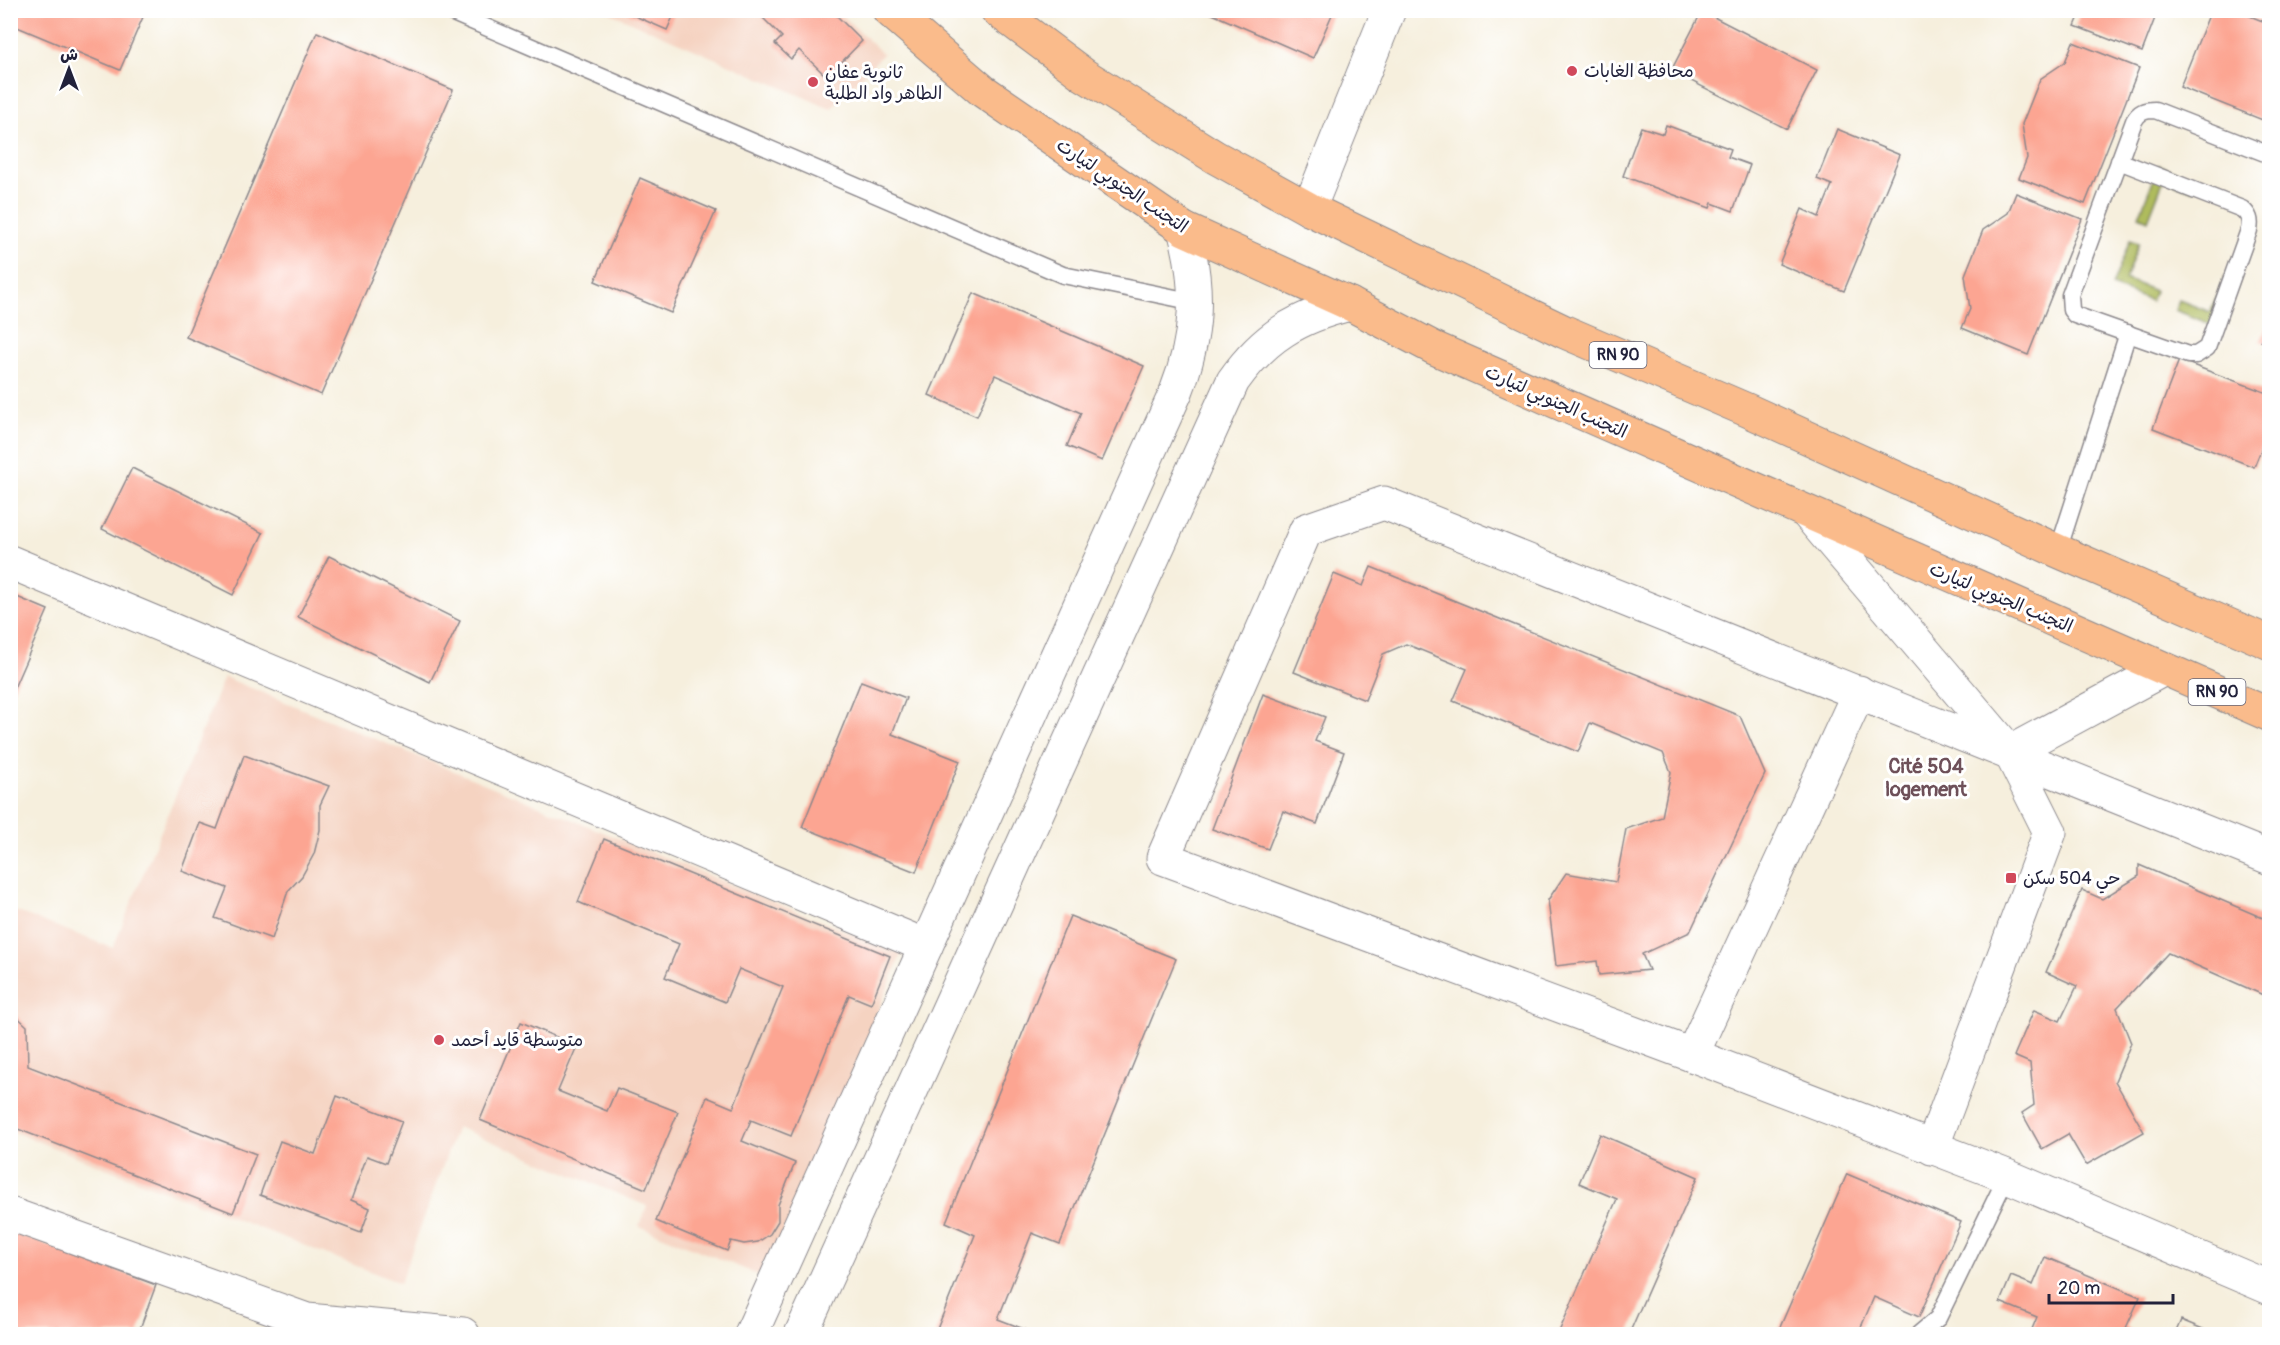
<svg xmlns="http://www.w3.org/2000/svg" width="2280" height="1345" font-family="Pangolin,'Playpen Sans Arabic',sans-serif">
	<rect width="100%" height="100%" fill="#fff"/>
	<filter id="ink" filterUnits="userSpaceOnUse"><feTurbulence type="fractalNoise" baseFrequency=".0167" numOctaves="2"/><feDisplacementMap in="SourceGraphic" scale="12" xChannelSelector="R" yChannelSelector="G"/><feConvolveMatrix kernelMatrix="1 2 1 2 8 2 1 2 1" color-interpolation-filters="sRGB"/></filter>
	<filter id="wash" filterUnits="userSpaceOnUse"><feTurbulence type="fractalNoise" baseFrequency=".008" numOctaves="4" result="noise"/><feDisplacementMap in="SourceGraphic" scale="24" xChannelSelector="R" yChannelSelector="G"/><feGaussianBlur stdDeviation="1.35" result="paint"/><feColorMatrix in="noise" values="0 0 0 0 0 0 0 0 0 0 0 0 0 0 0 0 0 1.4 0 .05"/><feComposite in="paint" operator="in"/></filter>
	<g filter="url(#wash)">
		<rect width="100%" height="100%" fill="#f6efdd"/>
		<!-- built -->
		<g fill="#f5d3c1">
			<polygon points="606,11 838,11 883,54 831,109"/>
			<polygon points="224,677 901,954 771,1280 639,1226 647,1206 457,1127 400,1283 11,1131 10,909 113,948"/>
		</g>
		<!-- green -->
		<g fill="#afbb5d" stroke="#686e4c" stroke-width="1.5">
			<polygon points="2159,165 2197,180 2193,190 2164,179 2148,220 2139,216"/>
			<polygon points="2130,240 2139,243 2125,279 2155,291 2151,301 2112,286"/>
			<polygon points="2225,276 2215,326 2175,310 2179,300 2210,312"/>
		</g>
		<g id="blocks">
			<!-- building -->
			<g fill="#fca592">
				<polygon points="10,10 146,10 120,70 10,24"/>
				<polygon points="621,10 676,10 667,30"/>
				<polygon points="755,10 831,10 862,41 827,77 799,50 791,59 775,44 782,37"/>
				<polygon points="1203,10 1334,10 1313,58"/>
				<polygon points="2082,10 2158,10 2142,52 2075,26"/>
				<polygon points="2211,10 2235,10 2270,24 2270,123 2180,87"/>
				<polygon points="1702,11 1817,70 1787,129 1671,71"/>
				<polygon points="317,32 453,90 321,395 186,337"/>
				<polygon points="2073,42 2139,68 2085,204 2019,178 2027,158 2022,124 2040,79 2065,62"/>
				<polygon points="1666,125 1731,149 1728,157 1750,165 1733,211 1712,203 1710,208 1623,176 1641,127 1663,134"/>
				<polygon points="1837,129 1900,155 1844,291 1779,264 1802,209 1819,217 1832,185 1817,179"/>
				<polygon points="640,178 716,211 671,313 595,281"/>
				<polygon points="2016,193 2082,219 2028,355 1962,328 1970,309 1965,275 1983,230 2008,213"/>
				<polygon points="973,293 1144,366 1102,461 1067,446 1081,413 995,375 977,416 929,395"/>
				<polygon points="2269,320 2270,320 2270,344 2261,341"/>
				<polygon points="2179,360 2270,394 2270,428 2254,467 2153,428"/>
				<polygon points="132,468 263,533 233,595 102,529"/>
				<polygon points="329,556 460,621 430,682 298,617"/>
				<polygon points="1371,567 1740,716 1765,774 1690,932 1642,954 1649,970 1599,975 1597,961 1556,966 1548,900 1566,873 1616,882 1626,829 1662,817 1671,772 1663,753 1590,723 1578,752 1453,701 1467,669 1406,644 1383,654 1365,700 1294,672 1334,574 1363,586"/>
				<polygon points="10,594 48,610 10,697"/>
				<polygon points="861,681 906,698 892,734 960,761 916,872 802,827"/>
				<polygon points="1263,694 1325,717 1315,741 1344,752 1317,824 1283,811 1268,849 1212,829"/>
				<polygon points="244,755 329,786 320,805 320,830 314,854 302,876 288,891 272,939 215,918 227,888 182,871 200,823 217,829"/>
				<polygon points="604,839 890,956 871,1004 849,995 791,1136 751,1120 742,1141 795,1163 778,1205 778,1221 770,1234 758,1242 744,1244 731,1241 727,1251 656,1221 707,1097 733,1108 783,987 739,969 725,1002 665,977 679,944 578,902"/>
				<polygon points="2139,865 2270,921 2270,998 2168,953 2117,1008 2131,1043 2115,1081 2144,1132 2086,1165 2068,1134 2042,1149 2022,1113 2034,1105 2030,1063 2014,1056 2034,1010 2060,1021 2077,986 2046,972 2082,890 2102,899 2139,876"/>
				<polygon points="1070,916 1176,959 1060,1244 1032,1233 998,1319 1037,1334 935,1334 975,1235 946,1222"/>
				<polygon points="10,1010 27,1026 28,1066 256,1154 233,1213 10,1126"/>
				<polygon points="521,1022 577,1046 558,1091 607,1111 617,1088 678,1112 646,1189 480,1120"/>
				<polygon points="337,1096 402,1121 386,1163 367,1156 351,1200 370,1208 361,1233 260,1195 280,1141 315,1154"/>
				<polygon points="1600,1134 1698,1177 1629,1334 1558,1334 1617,1199 1579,1183"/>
				<polygon points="1847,1174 1961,1222 1919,1317 1874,1297 1858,1334 1777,1334"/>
				<polygon points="10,1231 156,1285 138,1334 10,1334"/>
				<polygon points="2045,1257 2140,1297 2126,1328 2140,1334 2030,1334 2037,1317 2000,1302 2011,1276 2033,1285"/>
				<polygon points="2181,1320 2215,1334 2175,1334"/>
			</g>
		</g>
	</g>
	<g filter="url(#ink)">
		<use href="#blocks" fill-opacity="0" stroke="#8c888c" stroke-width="1.5"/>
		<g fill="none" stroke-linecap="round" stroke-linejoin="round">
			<defs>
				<g id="service">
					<polyline points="446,10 1063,275 1195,302"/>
					<path d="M2119,161l123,48c7,6 9,11 7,21l-42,118 -11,7h-8l-113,-40 -4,-5 -1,-15 64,-174c5,-9 10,-11 21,-11l115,45"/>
					<polyline points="2058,551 2128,333"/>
					<polyline points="1919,1334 1938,1318 2007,1176"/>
				</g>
				<g id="minor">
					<polyline points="1309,209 1389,10"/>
					<polyline points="1808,514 2010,752 2050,832 1932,1148"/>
					<polyline points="10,562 926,946"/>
					<polyline points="2010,752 2164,669"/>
					<polyline points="2270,858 1384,503 1306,530 1163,858 1692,1055 2007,1176 2270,1288"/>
					<polyline points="1692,1055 1859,692"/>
					<polyline points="10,1214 307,1320 463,1334"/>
					<path d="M751,1334l425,-942c22,-56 24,-105 8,-163"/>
					<path d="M801,1334l432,-953c31,-44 64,-64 117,-77"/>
				</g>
				<g id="trunk">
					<polyline points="889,10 983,91 1184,229 1350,304 1434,348 2270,715"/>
					<polyline points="997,10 1084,75 1215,157 1309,209 1565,332 1747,410 2058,551 2270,643"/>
				</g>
			</defs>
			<!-- service casing -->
			<use href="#service" stroke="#8c888c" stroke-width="19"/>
			<!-- minor casing -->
			<use href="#minor" stroke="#8c888c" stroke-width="35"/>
			<!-- trunk casing -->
			<use href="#trunk" stroke="#8c888c" stroke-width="35"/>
			<!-- service -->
			<use href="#service" stroke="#fff" stroke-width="16"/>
			<!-- minor -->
			<use href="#minor" stroke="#fff" stroke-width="33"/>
			<!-- trunk -->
			<use href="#trunk" stroke="#fabb8b" stroke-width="33"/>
		</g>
	</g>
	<!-- markers -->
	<g fill="#d1495b" stroke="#fff" stroke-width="2">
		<circle cx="1572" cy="71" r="6"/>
		<circle cx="813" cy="82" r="6"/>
		<rect x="2005" y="872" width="12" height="12" rx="3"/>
		<circle cx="439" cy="1040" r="6"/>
	</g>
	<g text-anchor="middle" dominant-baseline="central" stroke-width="6" stroke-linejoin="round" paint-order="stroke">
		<!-- shield labels -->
		<g fill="#fff" stroke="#646476" stroke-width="1.5">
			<rect x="1589.5" y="342" width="57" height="26" rx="4.5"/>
			<rect x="2188.5" y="679" width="57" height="26" rx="4.5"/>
		</g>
		<g font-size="16" font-weight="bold" fill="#22223b">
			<text x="1618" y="355">RN 90</text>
			<text x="2217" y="692">RN 90</text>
		</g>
		<!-- poi labels -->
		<g font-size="18" fill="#22223b" stroke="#fff" text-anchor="start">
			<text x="1584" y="71">محافظة الغابات</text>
			<text x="825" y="72">ثانوية عفان<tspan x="825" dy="21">الطاهر واد الطلبة</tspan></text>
			<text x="2023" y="878">حي 504 سكن</text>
			<text x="451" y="1040">متوسطة قايد أحمد</text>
		</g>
		<!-- street labels -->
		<g font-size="18" fill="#22223b" stroke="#fff">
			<text transform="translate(1122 186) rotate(34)">التجنب الجنوبي لتيارت</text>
			<text transform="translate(1556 402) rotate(24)">التجنب الجنوبي لتيارت</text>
			<text transform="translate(2001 598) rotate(23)">التجنب الجنوبي لتيارت</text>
		</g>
		<!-- neighbourhood labels -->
		<g font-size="20" font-weight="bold" fill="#6e5059" stroke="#fff">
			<text x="1926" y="766">Cité 504<tspan x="1926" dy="23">logement</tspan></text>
		</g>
	</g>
	<!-- margin -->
	<rect width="2280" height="1345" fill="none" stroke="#fff" stroke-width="36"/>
	<!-- north arrow -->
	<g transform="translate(69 69)" stroke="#ffffff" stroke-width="4.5" paint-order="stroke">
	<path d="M0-4.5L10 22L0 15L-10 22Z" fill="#22223b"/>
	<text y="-9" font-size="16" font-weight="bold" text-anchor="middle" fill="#22223b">ش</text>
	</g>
	<!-- scale -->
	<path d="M2049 1294v9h124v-9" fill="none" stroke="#22223b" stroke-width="3"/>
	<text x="2058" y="1294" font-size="18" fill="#22223b" stroke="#ffffff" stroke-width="4.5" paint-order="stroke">20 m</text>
</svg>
